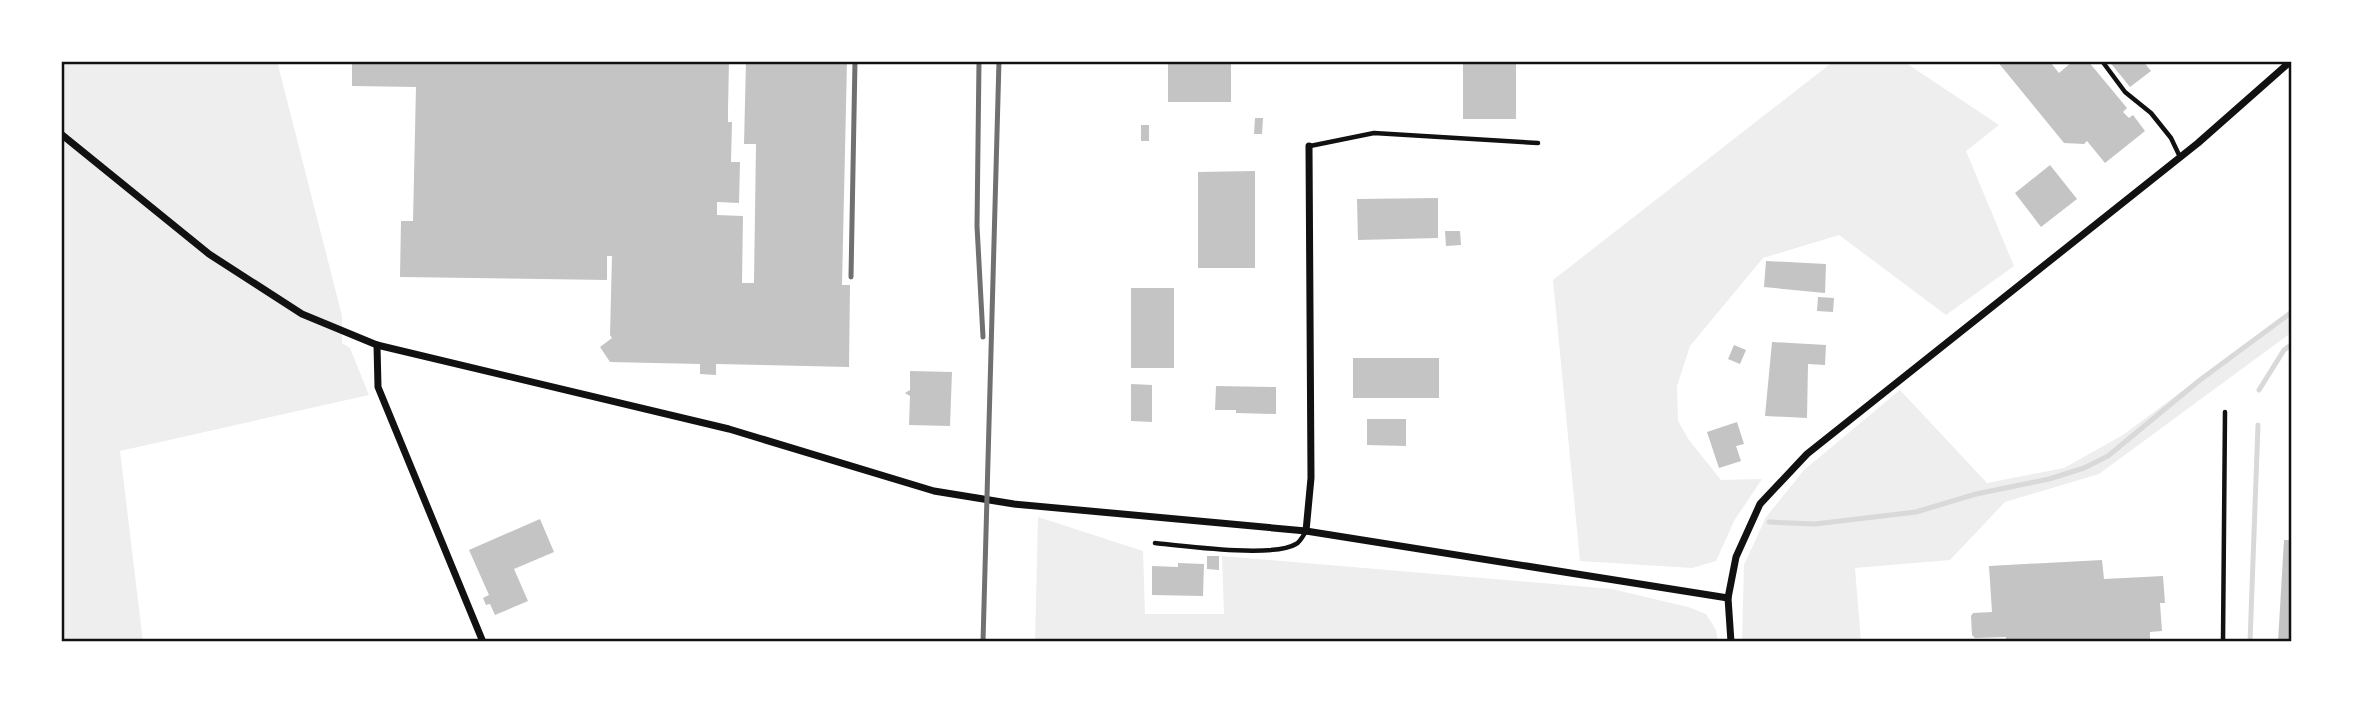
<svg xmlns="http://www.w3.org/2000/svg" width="2353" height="703" font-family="Poppins,sans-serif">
	<rect width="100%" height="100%" fill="#fff"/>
	<!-- green -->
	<g fill="#eee">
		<polygon points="61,61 277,61 342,316 342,343 350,348 369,395 120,451 143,642 61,642"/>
		<polygon points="1834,61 1903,61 1999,125 1966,151 2014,266 1946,315 1839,235 1763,258 1690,346 1677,386 1678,421 1689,440 1721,480 1762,479 1734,521 1716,561 1692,568 1580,561 1553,280"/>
		<polygon points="2292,309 2292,332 2099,474 2005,502 1950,560 1855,568 1861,642 1742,642 1744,565 1766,517 1804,470 1900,390 1987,483 2064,468 2123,435"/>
		<polygon points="1038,517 1143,551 1145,614 1224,614 1222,556 1612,589 1688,607 1706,614 1716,630 1718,642 1035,642"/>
	</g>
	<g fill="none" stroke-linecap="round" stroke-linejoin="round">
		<!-- stream -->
		<g stroke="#d9d9d9" stroke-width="5">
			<polyline points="2259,390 2284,350 2292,344"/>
			<polyline points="1769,522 1815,524 1916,512 1976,494 2049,479 2084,468 2108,456 2200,380 2292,312"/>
			<polyline points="2250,642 2258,425"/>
		</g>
	</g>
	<!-- building -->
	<g fill="#c4c4c4">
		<polygon points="352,61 729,61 728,109 728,122 732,122 731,162 740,162 739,203 717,202 717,215 743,216 742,283 754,283 756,144 744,144 746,61 847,61 842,285 850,285 849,367 716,364 716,375 700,374 700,364 610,362 600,347 612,338 610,335 612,256 607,256 607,280 400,277 401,221 413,221 416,87 352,86"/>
		<rect x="1168" y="61" width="63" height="41"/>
		<rect x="1463" y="61" width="53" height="58"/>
		<polygon points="1997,61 2054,61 2051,63 2059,73 2073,61 2088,61 2127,108 2123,112 2129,118 2133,115 2145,131 2105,163 2087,141 2084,144 2064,143"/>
		<polygon points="2109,61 2143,61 2151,71 2130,87"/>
		<polygon points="1255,118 1263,118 1262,134 1254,134"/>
		<rect x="1141" y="125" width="8" height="16"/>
		<polygon points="2050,165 2077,199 2041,227 2015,193"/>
		<polygon points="1255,171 1255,268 1198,268 1198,172"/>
		<polygon points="1438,198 1438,238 1358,240 1357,199"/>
		<polygon points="1445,231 1460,231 1461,245 1446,246"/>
		<polygon points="1766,261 1826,264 1825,293 1764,287"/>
		<rect x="1131" y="288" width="43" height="80"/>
		<polygon points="1818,297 1834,298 1833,312 1817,311"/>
		<polygon points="1772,342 1826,345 1825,365 1808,364 1807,418 1765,416"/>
		<polygon points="1734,345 1746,350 1740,364 1728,359"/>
		<rect x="1353" y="358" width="86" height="40"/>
		<polygon points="910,371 952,372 950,426 909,425 910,396 905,393 910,390"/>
		<polygon points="1131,384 1152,385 1152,422 1131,421"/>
		<polygon points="1216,386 1276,387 1276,414 1236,413 1236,410 1215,410"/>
		<polygon points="1367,419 1406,419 1406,446 1367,445"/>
		<polygon points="1737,422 1744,444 1736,446 1741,461 1719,468 1707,432"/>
		<polygon points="540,519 554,552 514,569 528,601 495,615 490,604 486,605 483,598 489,595 469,550"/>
		<polygon points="2284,540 2292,540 2292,642 2278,642"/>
		<polygon points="1207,556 1219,556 1219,570 1207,569"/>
		<polygon points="2102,560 2104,579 2163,576 2165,603 2160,603 2162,631 2150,632 2150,642 2006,642 2006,637 1975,638 1972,635 1971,616 1973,613 1992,612 1989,566"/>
		<polygon points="1178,563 1204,564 1203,596 1152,595 1152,566 1178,567"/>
	</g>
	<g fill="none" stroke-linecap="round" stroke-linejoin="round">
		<!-- service -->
		<g stroke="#111" stroke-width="4.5">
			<polyline points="2102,61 2125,92 2151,113 2171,138 2180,157"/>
			<polyline points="1310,146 1374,133 1538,143"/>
			<path d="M1155,543c28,3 119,15 141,1 4,-2 7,-8 10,-13"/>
			<polyline points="2223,642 2225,412"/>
		</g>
		<!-- minor -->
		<g stroke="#111" stroke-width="7">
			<polyline points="61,134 209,254 302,314 377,345 729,429 934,491 1014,504 1306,531 1728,598"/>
			<polyline points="377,345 378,387 483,642"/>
			<polyline points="1306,531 1311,478 1309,146"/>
			<polyline points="1731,642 1728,598 1736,557 1760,504 1807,454 2198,143 2291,61"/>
		</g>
		<!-- rail -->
		<g stroke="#707070" stroke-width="5">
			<polyline points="979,61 977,226 983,337"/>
			<polyline points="851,277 855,61"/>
			<polyline points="983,642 999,61"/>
		</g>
	</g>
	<!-- border -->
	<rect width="2353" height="703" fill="none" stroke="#ffffff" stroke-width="126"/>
	<rect x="63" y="63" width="2227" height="577" fill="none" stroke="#111" stroke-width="2.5"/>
</svg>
